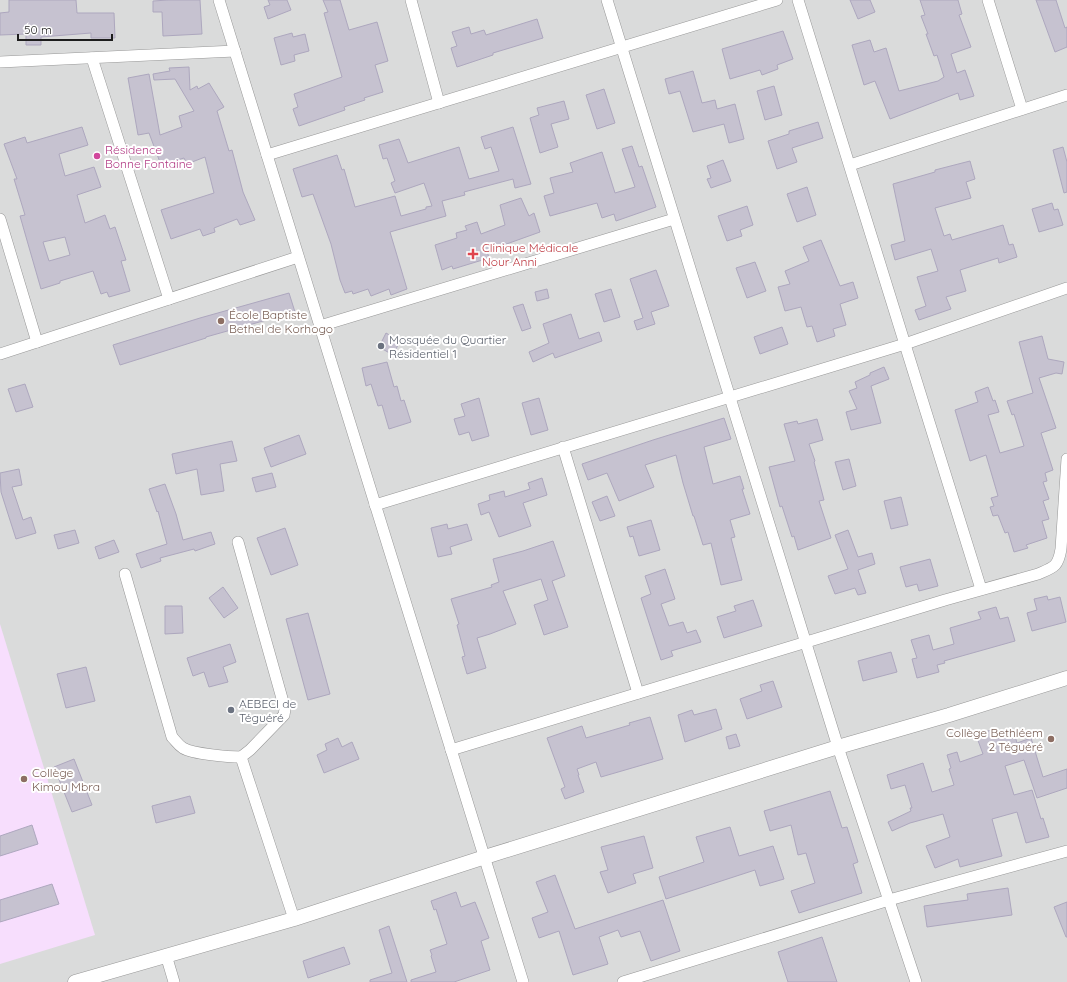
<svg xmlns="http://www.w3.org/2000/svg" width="1067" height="982" font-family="Quicksand,sans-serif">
	<rect width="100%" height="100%" fill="#e9e4ee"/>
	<!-- residential -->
	<rect fill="#dadbdb" x="0" y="0" width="1067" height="982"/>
	<!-- education -->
	<polygon fill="#f7defd" points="0,624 95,935 0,964"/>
	<!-- building -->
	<g fill="#c6c2d0" stroke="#ada7be" fill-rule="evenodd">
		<polygon points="9,0 76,0 77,13 114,13 115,38 91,38 91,33 41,37 41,45 26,45 26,34 0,35 0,13 9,12"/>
		<polygon points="168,0 200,0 202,34 163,36 162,12 153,12 153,1"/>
		<polygon points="268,0 287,0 291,10 268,19 264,7 270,5"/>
		<polygon points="323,0 340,0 349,30 377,22 388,61 375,65 383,92 364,98 365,100 344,107 345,110 299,126 293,109 298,107 294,94 342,77 324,13 328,12"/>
		<polygon points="850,0 870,0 875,12 858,19"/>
		<polygon points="920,0 958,0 962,14 959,15 971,47 951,54 957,73 965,70 974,96 960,100 958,93 890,119 875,81 864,85 852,45 870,40 874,52 886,48 899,91 938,81 944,77 937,55 934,56 926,34 928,34 921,16 925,15"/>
		<polygon points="1036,0 1056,0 1065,28 1067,27 1067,47 1055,52"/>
		<polygon points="537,19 543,38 493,53 493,55 457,67 451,48 457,46 452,32 469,27 471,34 484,30 486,35"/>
		<polygon points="783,31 793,59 777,65 778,69 762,75 760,70 730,79 722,49"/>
		<polygon points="292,33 293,37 305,34 309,51 294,55 295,61 281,65 274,38"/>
		<polygon points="189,67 190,90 197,86 198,89 209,83 224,107 217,111 229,151 232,150 243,192 255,220 240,225 237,219 214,228 215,232 203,236 200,229 171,239 161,210 214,193 205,157 187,164 184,158 161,165 149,133 138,135 128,78 149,74 160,135 182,127 179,116 194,111 175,79 154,80 153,74 170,71 169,68"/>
		<polygon points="693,71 702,103 715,100 717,109 735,104 744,139 729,143 724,124 693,132 680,91 669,94 665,79"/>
		<polygon points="774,86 782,115 765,120 757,91"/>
		<polygon points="604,89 615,123 597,129 586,95"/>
		<polygon points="564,101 569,119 551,124 558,147 540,153 530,118 539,115 537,108"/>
		<polygon points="818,122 823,138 792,148 797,162 777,169 768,141 789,134 789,131"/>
		<path d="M82,127l6,18 -29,9 6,22 29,-9 7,20 -24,8 8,28 20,-8 5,14 5,-2 11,33 -5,1 9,30 -21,6 -2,-5 -6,2 -8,-23 -33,10v2l-19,6 -21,-73 5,-1 -11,-36h3l-13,-35 21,-7 2,6zM65,237l5,18 -21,6 -6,-19z"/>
		<polygon points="513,127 531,184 515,188 513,179 464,192 465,195 442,201 446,216 390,232 407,289 391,295 389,289 371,296 368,289 353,294 352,291 345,293 340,280 331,244 313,194 302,197 293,169 337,155 342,170 344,169 355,207 395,196 401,216 426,209 426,207 432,206 424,183 395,193 391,183 395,181 387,158 383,159 379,145 399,139 408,163 459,147 469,179 499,171 491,147 485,149 481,137"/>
		<polygon points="632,146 639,167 642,166 656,207 616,221 614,214 602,218 597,203 550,216 544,196 554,193 550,178 573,172 570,163 602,152 615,193 635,187 622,149"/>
		<polygon points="1063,147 1067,162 1067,192 1064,193 1053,150"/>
		<polygon points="723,160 731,181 711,188 707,179 711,178 707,166"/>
		<polygon points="970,161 975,179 966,182 971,198 935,208 944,236 950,234 952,240 1003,225 1009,245 1013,244 1017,257 999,263 998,258 960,270 966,291 946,297 951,309 919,320 915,310 926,306 917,277 938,271 931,249 895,260 891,245 905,241 893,184 935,172 935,170"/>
		<polygon points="807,187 816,215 797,222 787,194"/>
		<polygon points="521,198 529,216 534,213 540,232 487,251 489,258 453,269 452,266 442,270 435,245 457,238 456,233 467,230 465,226 477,222 481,234 505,225 500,205"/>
		<polygon points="1052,203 1054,210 1058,209 1063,225 1039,232 1032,209"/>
		<polygon points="747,206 753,225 740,230 742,236 727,241 718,216"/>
		<polygon points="821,240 840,286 853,282 858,298 840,304 846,325 833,329 835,336 817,342 812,326 807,327 801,307 785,311 778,287 790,284 785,271 809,261 803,247"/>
		<polygon points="755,262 766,291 747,298 736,268"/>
		<polygon points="656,270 669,306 651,312 655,324 637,330 634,321 643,318 630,279"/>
		<polygon points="547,289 549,298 537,301 535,292"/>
		<polygon points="611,289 620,317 604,322 595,294"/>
		<polygon points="289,293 295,312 206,337 206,338 120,365 113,345 200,318"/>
		<polygon points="523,304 531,328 522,331 513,307"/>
		<polygon points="571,314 579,339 599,332 602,341 555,358 553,353 533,362 529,352 549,343 543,324"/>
		<polygon points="782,327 788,344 760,354 754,337"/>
		<polygon points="386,333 400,341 393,355 379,347"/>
		<polygon points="1042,336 1048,359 1064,362 1062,374 1056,373 1039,378 1056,428 1041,433 1053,470 1045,473 1047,481 1043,482 1049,499 1043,501 1049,519 1042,521 1047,538 1026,545 1028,548 1014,552 1008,532 1005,533 998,515 993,516 990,507 994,506 991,498 998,496 986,455 970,461 955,410 978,402 975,392 988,387 993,401 995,400 999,412 988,415 1000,453 1024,446 1014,414 1012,415 1007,401 1033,393 1019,342"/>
		<polygon points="387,362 394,387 397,386 401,401 404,400 411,422 389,429 382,405 378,406 371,384 366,386 362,368"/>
		<polygon points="884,367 889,379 871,386 881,423 851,430 846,412 857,409 849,391 857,388 855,382 870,375 870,373"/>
		<polygon points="25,384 33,407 16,412 8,389"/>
		<polygon points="479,398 489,436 472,441 469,432 459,435 454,419 465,416 461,404"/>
		<polygon points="539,398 548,430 531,435 522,403"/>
		<polygon points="724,418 731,439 704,447 713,484 740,476 744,489 742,489 750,514 730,520 735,537 731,538 742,580 721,585 711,543 703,545 694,516 693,516 683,483 676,455 645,465 654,487 619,501 607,473 588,480 582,464 653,440"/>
		<polygon points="817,419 823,440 809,444 815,461 814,462 824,500 819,501 831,538 798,550 794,536 792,537 782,506 780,507 769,467 795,461 784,424 797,421 798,424"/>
		<polygon points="299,435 306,454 271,467 264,448"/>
		<polygon points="232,441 237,461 220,464 224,491 201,495 197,469 176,474 172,454"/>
		<polygon points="849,459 856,486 843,490 835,462"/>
		<polygon points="19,469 22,485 12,487 23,520 31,517 36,533 16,539 1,492 0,473"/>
		<polygon points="272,473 276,487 256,492 252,478"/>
		<polygon points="542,478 547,495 523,503 531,526 499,537 489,512 481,515 478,504 490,500 489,495 504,491 505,497 530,489 528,483"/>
		<polygon points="165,484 176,514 183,540 211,532 215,544 195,551 194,549 160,558 161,561 141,568 136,554 167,544 158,511 157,512 149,489"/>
		<polygon points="607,496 615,516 600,521 592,502"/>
		<polygon points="901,497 908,525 891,529 884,501"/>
		<polygon points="651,520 660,550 639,556 633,536 630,537 627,527"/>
		<polygon points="447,524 448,529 467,524 472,540 450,547 452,554 438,557 431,528"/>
		<polygon points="285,528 298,565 271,575 257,538"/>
		<polygon points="75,530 79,543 58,549 54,535"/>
		<polygon points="848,530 858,557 872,553 875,564 858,570 866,593 858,595 855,588 835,594 828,576 848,569 835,535"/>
		<polygon points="114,540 119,552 99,559 95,547"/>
		<polygon points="553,541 565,576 552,581 568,627 544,635 534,605 548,600 541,579 503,591 516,624 490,634 477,638 486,668 467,674 462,657 465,656 457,625 459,624 451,599 492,587 491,585 499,582 493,559 523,551"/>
		<polygon points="930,559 938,586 919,591 917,584 906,587 900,567"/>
		<polygon points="665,569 675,599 661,604 669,626 683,622 687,633 696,630 701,642 671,651 673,656 661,660 641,598 651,594 645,576"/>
		<polygon points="223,587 238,608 224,618 209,598"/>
		<polygon points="1047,596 1048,600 1060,597 1066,622 1032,631 1027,613 1037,610 1034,599"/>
		<polygon points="753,600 762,626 724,638 717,617 736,611 734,606"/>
		<polygon points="165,606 182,606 183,633 165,634"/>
		<polygon points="996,607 1000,619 1008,617 1015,641 944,661 945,663 937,665 939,672 917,678 912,659 917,658 911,640 929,635 933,650 954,644 950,628 981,619 978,612"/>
		<polygon points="308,613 330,694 308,700 286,619"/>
		<polygon points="230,644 236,662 223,667 228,682 209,687 204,672 193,676 187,658"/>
		<polygon points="891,652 897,672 863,681 858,661"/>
		<polygon points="86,667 95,701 66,708 57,674"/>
		<polygon points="773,681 782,707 747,719 740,699 762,691 760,685"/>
		<polygon points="716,709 722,729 685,742 678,715 692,710 694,715"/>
		<polygon points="650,717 663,759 601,777 596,762 577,769 579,775 578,775 584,792 565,799 561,789 565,787 547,738 582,726 586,738 630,725 629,723"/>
		<polygon points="994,729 995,735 1013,729 1017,743 1031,738 1043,777 1067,769 1067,788 1037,798 1024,760 1005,766 1014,795 1032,790 1041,819 1043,818 1049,837 1026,843 1017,812 992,819 1002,856 960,867 958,859 935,868 926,846 950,837 943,814 910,823 892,831 888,822 911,811 910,808 912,808 905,785 891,789 887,775 923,763 932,792 954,785 949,769 951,768 947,755 957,752 960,762 983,754 976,735"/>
		<polygon points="736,734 740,746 729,749 726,737"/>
		<polygon points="338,738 342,747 352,742 359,759 324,773 317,755 327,750 325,744"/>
		<polygon points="74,759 92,805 72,812 54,767"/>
		<polygon points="830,791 842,828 847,827 858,862 853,864 862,893 799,913 791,891 815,883 806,853 798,855 791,825 770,831 764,811"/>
		<polygon points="190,796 195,813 156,823 152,806"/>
		<polygon points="32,825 38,844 0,856 0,836"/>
		<polygon points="730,827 739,856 773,846 784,879 760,886 755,870 666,899 659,877 704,862 696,837"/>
		<polygon points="644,836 653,868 633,874 636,883 608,893 600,872 608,870 601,847"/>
		<polygon points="555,875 575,929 663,900 680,951 651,961 640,931 621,937 618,930 599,937 608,964 573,975 559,931 539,938 532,918 548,912 536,882"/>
		<polygon points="52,884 59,904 0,922 0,900"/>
		<polygon points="1008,888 1012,915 927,927 924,906 968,900 967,894"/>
		<polygon points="456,892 461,907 475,902 489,938 481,941 490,970 454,982 411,982 411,980 436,972 431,956 432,955 430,950 447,944 436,909 434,910 431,901"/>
		<polygon points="1067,902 1067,937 1066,937 1054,907"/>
		<polygon points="389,926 407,982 370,982 370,980 392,973 379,930"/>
		<polygon points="822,937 837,982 788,982 778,952"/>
		<polygon points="344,947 350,964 308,978 303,961"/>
	</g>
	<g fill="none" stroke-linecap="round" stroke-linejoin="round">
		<defs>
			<g id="minor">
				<polyline points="219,0 523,982"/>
				<polyline points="411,0 439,103"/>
				<polyline points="607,0 838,747 916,982"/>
				<polyline points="798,0 981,589"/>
				<polyline points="988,0 1022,109"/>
				<polyline points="92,58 169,299"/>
				<polyline points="0,62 235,51"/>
				<polyline points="267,155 777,0"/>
				<polyline points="850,165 1067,95"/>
				<polyline points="0,219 37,342"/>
				<polyline points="320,326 674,219"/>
				<polyline points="0,354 298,257"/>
				<polyline points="563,447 638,693"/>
				<polyline points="375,505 905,344 1067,288"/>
				<polyline points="238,542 285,709 284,715 250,750 241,757 294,919"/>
				<path d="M125,574l47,163c4,4 6,8 11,11 10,6 46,9 58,9"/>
				<path d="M451,750l494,-150 93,-26c16,-7 20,-7 23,-25l6,-90"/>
				<polyline points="166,955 174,982"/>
				<polyline points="623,982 889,900 1067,851"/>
			</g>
			<polyline id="tertiary" points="75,982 294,919 485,857 838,747 949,715 1067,678"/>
		</defs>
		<!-- minor casing -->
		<use href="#minor" stroke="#979797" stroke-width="12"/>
		<!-- tertiary casing -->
		<use href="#tertiary" stroke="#979797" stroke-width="15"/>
		<!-- minor -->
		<use href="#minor" stroke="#fff" stroke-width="11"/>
		<!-- tertiary -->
		<use href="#tertiary" stroke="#fff" stroke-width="14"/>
	</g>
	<!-- markers -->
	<circle fill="#d1479c" stroke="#fff" stroke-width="1.5" cx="97" cy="156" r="4"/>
	<path fill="#e0444e" stroke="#fff" stroke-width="1.5" d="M471 248h4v4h4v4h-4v4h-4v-4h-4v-4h4z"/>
	<g fill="#8d6e63" stroke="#fff" stroke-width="1.5">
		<circle cx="221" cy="321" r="4"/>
		<circle cx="1051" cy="739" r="4"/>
		<circle cx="24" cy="779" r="4"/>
	</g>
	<g fill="#6b7280" stroke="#fff" stroke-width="1.5">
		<circle cx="381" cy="346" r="4"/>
		<circle cx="231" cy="710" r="4"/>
	</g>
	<g text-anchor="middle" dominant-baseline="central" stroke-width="4" stroke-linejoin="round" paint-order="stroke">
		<!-- hotel labels -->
		<g font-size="12" fill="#b23c85" stroke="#fff" text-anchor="start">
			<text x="105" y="149">Résidence<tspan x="105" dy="14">Bonne Fontaine</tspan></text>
		</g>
		<!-- health labels -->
		<g font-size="12" fill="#be3a42" stroke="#fff" text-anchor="start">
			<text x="482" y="247">Clinique Médicale<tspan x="482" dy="14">Nour Anni</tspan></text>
		</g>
		<!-- education labels -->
		<g font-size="12" fill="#785e54" stroke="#fff" text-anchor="start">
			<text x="229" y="314">École Baptiste<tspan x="229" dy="14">Bethel de Korhogo</tspan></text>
			<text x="1043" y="732" text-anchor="end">Collège Bethléem<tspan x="1043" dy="14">2 Téguéré</tspan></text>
			<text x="32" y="772">Collège<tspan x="32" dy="14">Kimou Mbra</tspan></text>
		</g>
		<!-- worship labels -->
		<g font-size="12" fill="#5b616d" stroke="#fff" text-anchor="start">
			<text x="389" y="339">Mosquée du Quartier<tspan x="389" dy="14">Résidentiel 1</tspan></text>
			<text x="239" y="703">AEBECI de<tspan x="239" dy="14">Téguéré</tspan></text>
		</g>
	</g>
	<!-- scale -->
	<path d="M18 34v6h94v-6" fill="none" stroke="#1d1d1d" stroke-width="2"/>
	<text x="24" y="34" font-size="12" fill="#1d1d1d" stroke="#ffffff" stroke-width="3" paint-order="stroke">50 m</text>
</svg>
